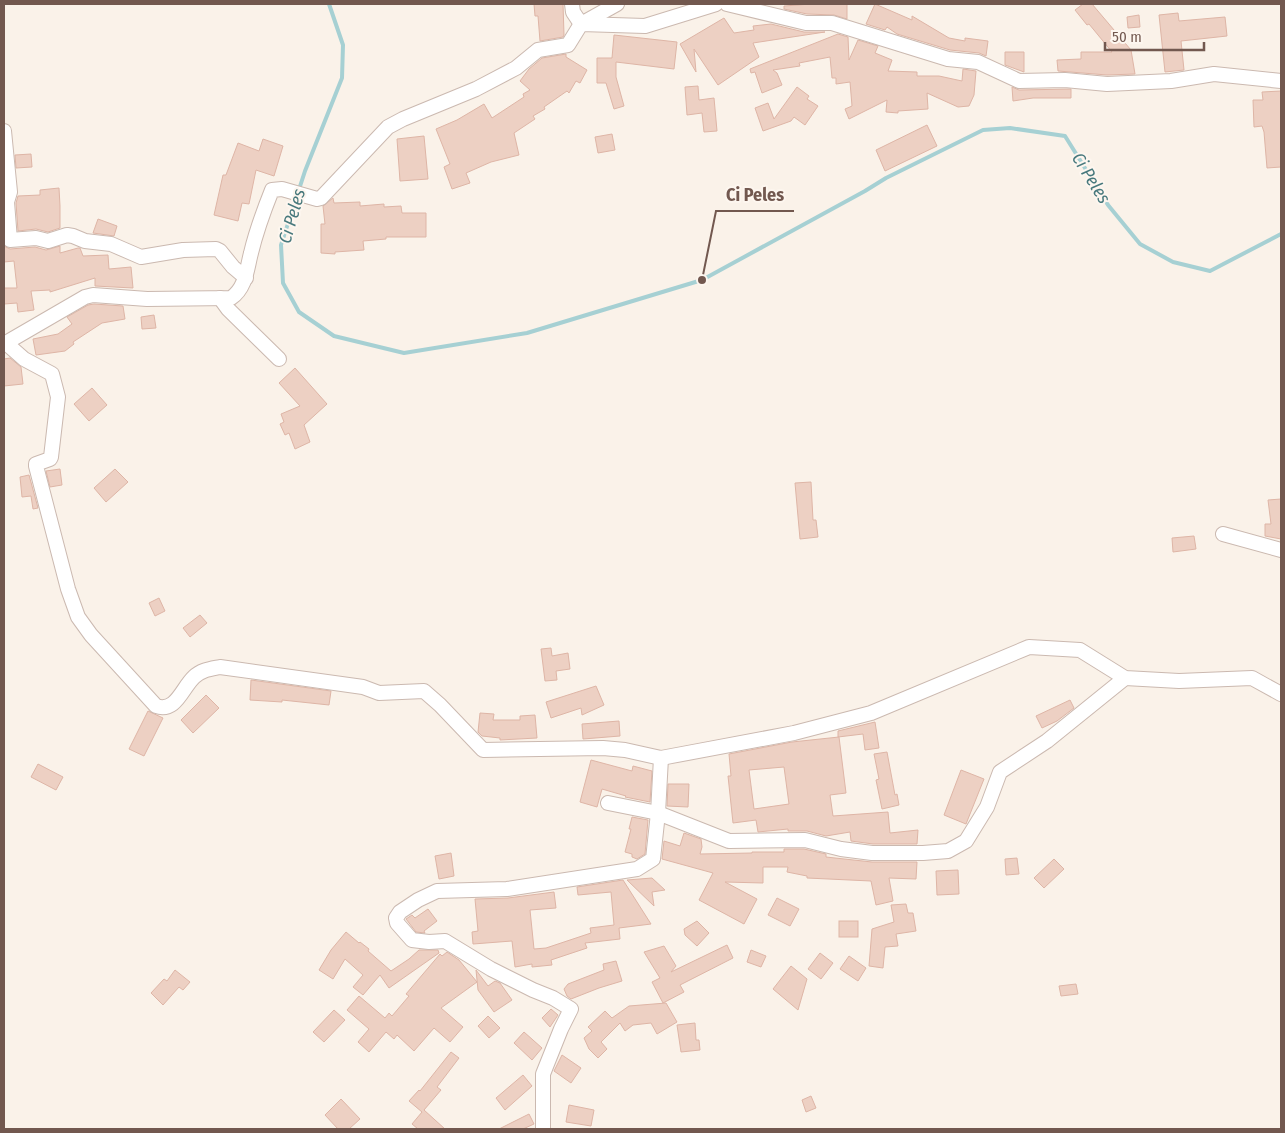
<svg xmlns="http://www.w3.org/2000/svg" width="1285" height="1133" font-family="'Fira Sans Condensed',sans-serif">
	<rect width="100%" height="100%" fill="#faf2e9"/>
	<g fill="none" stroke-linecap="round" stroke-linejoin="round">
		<!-- stream -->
		<polyline stroke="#a6d0d3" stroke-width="4" points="329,4 343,45 342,78 305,171 281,245 283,283 299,312 334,336 404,353 527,333 702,280 865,191 886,178 983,130 1010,128 1065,136 1108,205 1140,244 1173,262 1210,271 1281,234"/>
	</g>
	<!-- building -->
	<g fill="#edd0c3" stroke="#deb5a6" fill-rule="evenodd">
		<polygon points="534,4 563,4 564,35 563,37 540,41 538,16 535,16"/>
		<polygon points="811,4 847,4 847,19 834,15 807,14 784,9 784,6"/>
		<polygon points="875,4 912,20 912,16 949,38 965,41 965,38 988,41 986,56 979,53 950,50 897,34 887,27 885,30 866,24"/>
		<polygon points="1083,4 1092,4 1131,50 1135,74 1107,75 1058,71 1057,60 1081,59 1081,52 1112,52 1089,24 1087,25 1075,10"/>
		<polygon points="1178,13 1179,21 1225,17 1227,36 1181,41 1184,70 1165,72 1159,15"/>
		<polygon points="1139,15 1140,27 1128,28 1127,17"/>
		<polygon points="724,18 734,33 754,30 753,26 771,24 804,32 825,32 753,43 759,57 718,85 694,49 696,72 680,44"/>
		<polygon points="838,34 848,37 849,60 858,40 878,46 875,53 892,60 888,71 917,72 917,76 939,76 962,81 963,69 976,71 974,95 969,106 958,107 927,93 928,109 898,111 898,113 886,112 887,100 849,119 845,109 852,106 850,82 836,84 836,78 832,78 830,57 799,63 800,66 773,70 777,73 782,85 762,93 755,72 751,73 750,69"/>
		<polygon points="614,35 677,42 674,69 616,62 616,77 624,106 614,109 606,83 597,83 597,58 612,58"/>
		<polygon points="1005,52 1024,52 1024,72 1005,65"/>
		<polygon points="566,54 566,57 587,70 580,83 576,81 569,93 567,91 544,107 545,109 533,116 535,119 514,133 519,155 491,162 466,173 470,183 452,189 444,167 450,164 436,129 457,120 484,104 492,118 524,97 523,94 530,90 520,81 529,69 542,58"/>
		<polygon points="698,86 699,100 714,98 717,131 704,132 702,113 687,115 685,87"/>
		<polygon points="797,87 809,96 807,99 818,106 805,125 794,117 791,121 763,131 755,108 768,103 774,119"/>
		<polygon points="1012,87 1019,90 1071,89 1071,98 1033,98 1013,101"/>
		<polygon points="1281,91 1281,167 1267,168 1264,132 1262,126 1254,127 1253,100 1263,100 1262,92"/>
		<polygon points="927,125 937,146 885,171 876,150"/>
		<polygon points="612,134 615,150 598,153 595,137"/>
		<polygon points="424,136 428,179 400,181 397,139"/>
		<polygon points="263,139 283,146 274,176 256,170 249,204 242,203 238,221 214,215 223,175 226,175 238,143 259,151"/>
		<polygon points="31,154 32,167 16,168 15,155"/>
		<polygon points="59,188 60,206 60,228 48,232 36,229 18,231 16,203 18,196 40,195 40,190"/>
		<polygon points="333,198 334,203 360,202 360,206 384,204 384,207 401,206 402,213 426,213 426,237 386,237 386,239 363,241 364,250 335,252 335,254 321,253 321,224 325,224 323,206"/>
		<polygon points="98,219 117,226 114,236 93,233"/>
		<polygon points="4,246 10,249 35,247 46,250 60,246 60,253 78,248 80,248 83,256 108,255 109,269 131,267 133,288 95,286 95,278 50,292 50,290 31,291 34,310 18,312 17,303 4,304 4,288 17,288 14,261 4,262"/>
		<polygon points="94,304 123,306 125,319 102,323 73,342 74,344 65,351 36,355 33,339 58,334 72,324 67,317 88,305"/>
		<polygon points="154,315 156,328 142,329 141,317"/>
		<polygon points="10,358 21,367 23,384 4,386 4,359"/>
		<polygon points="295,368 327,404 304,425 310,442 295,449 289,433 285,435 280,424 284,422 281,414 300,406 279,383"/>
		<polygon points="92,388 107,405 89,421 74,404"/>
		<polygon points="60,469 62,485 50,487 46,471"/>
		<polygon points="115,469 128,482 106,502 94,488"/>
		<polygon points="29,475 38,508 33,509 31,496 22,497 20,477"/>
		<polygon points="811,482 813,520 816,520 818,537 800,539 795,483"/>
		<polygon points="1281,499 1281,539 1265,536 1265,524 1271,524 1268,500"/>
		<polygon points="1194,536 1196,549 1173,552 1172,538"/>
		<polygon points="159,598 165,611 155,616 149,603"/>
		<polygon points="200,615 207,623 190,637 183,628"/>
		<polygon points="551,648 552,656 568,653 570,669 556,671 557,680 545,681 541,649"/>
		<polygon points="251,680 331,691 329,705 282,700 282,702 250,700"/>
		<polygon points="596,686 604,705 582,715 581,708 551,718 546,702"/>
		<polygon points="206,695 219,708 193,733 181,720"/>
		<polygon points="1070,700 1074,708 1057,721 1042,728 1036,716"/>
		<polygon points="148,711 163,718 144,756 129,749"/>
		<polygon points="480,713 494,714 493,720 520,720 520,716 535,715 537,738 500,740 500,738 482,736 478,732"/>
		<polygon points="619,721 620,736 583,739 582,724"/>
		<polygon points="875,722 879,748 865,750 863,734 838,737 838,731"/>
		<path d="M839,737l7,56 -16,2 3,21 55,-4 2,21 28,-3 -1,14h-44l-22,-3 -1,-9 -24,4 -19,-5h-19v-2l-30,3 -2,-12 -23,3 -5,-47h3l-2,-22 63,-12zM784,767l5,37 -35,5 -5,-39z"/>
		<polygon points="887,752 895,795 897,794 899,805 882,809 876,780 879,779 874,754"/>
		<polygon points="591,760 632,771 633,766 652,771 650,802 625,797 626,796 602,789 597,807 580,802"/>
		<polygon points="38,764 63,777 56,790 31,777"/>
		<polygon points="961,770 984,779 966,824 944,815"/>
		<polygon points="668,784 689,784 688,807 667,806"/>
		<polygon points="632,817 648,820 645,854 637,859 632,857 632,854 625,852 631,829 629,829"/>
		<polygon points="684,833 701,839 702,847 700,854 752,853 752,852 784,852 784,849 804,849 826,854 826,857 872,862 917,862 916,879 889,878 893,901 876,905 871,881 807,878 807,876 787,872 788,867 763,867 763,883 725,882 757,899 744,924 699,900 713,873 662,859 664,841 680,846"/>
		<polygon points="451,853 454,876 439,879 435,856"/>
		<polygon points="1017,858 1019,874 1006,875 1005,859"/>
		<polygon points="1054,859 1064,869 1044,888 1034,878"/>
		<polygon points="958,870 959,894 937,895 936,871"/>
		<polygon points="652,878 665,890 652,892 654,906 627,880"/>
		<polygon points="623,880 651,924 619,928 620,939 585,943 587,948 551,960 552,965 532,967 532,964 515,967 512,941 473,944 472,932 478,931 475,899 508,898 554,892 556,908 530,910 534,949 546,948 591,933 590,928 614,925 611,892 578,895 577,887"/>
		<polygon points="777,898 799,909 790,926 768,915"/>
		<polygon points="906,904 908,913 913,913 916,931 896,934 898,946 885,947 883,968 869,966 872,929 894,922 891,905"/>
		<polygon points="428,909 437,921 424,931 425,933 416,932 406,919 412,915 415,918"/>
		<polygon points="697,921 709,933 697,946 685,935 684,929"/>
		<rect x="839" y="921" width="19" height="16"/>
		<polygon points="346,932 359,943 360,942 369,949 368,951 391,971 409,959 419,950 438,950 439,953 389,988 380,975 363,995 353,987 363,975 345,959 333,979 319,970 331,950"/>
		<polygon points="727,945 733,958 680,985 684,992 663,1003 652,982 660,978 644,952 664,946 676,966 671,972"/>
		<polygon points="751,950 766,956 761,967 747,962"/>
		<polygon points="447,952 459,960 477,982 441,1008 463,1027 450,1042 434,1028 414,1051 397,1035 394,1039 386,1032 369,1052 358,1042 369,1029 347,1010 359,996 385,1018 389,1013 392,1016 409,996 406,994 440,954 442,956"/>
		<polygon points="820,953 833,963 821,979 808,969"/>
		<polygon points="849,956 866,968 858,981 840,969"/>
		<polygon points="616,961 622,981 599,988 571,999 567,996 564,989 568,984 604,970 603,964"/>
		<polygon points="791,966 807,979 798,1010 773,989"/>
		<polygon points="175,970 190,982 183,990 179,987 163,1005 151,993 164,979 167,981"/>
		<polygon points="476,970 488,986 495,981 500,983 512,1000 494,1012 478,990"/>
		<polygon points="1076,984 1078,994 1061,996 1059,986"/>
		<polygon points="666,1003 677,1022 657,1034 651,1023 633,1025 625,1031 620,1023 601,1042 607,1049 598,1058 589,1049 584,1038 592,1031 588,1027 605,1011 612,1018 629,1006"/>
		<polygon points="551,1009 558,1015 550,1027 542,1018"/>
		<polygon points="334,1010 345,1020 324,1042 313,1032"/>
		<polygon points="488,1016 500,1028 489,1038 478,1026"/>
		<polygon points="695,1023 696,1040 699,1040 700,1050 681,1052 677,1025"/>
		<polygon points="524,1032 542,1048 532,1060 514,1043"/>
		<polygon points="451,1052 459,1058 437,1087 441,1090 424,1110 445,1129 418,1129 412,1124 422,1112 409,1101 419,1090 420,1091"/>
		<polygon points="562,1055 581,1068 571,1083 554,1071"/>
		<polygon points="523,1075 532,1086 505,1110 496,1098"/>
		<polygon points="811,1096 816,1108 806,1112 802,1100"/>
		<polygon points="341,1099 360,1119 349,1129 338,1129 325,1115"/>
		<polygon points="569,1105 594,1110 591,1126 566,1122"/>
		<polygon points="529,1114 534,1124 523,1129 499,1129"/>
	</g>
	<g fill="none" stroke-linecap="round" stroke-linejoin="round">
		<defs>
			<g id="minor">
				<polyline points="572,4 573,12 581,24 617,4"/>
				<polyline points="727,4 806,23 832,23 948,59 978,62 1019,81 1065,80 1107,84 1171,81 1214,74 1281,81"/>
				<polyline points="4,131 10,192 7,202 10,240 36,238 48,241 67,235 73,236 85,241 111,244 141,257 183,250 216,249 220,251 233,267 246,278"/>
				<polyline points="220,298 228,309 279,359"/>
				<path d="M4,344l81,-47 8,-2 54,4 84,-1c15,-10 16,-30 20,-45 5,-21 13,-43 21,-63l10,-1 35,10 4,-1 67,-71 15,-8 73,-30 40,-21 22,-18 30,-5 13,-21 64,2 71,-22"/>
				<path d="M7,344l17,15 28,15 6,23 -7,60 -1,2 -14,5v2l32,123 10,28 13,18 65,71c20,7 26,-18 38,-29 7,-7 16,-8 26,-10l143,20 16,6 45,-2 16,14 43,45 120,-2 22,2 36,8 133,-25 77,-20 158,-66 51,3 45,28 54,3 73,-3 29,16"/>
				<polyline points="1223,534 1281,550"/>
				<polyline points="608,803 658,813 729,841 805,840 841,849 872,853 923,853 948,851 966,841 987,807 1000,772 1047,741 1125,678"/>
				<polyline points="543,1129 543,1074 561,1029 571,1009 553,998 533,990 491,969 445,941 429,942 412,940 397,923 396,918 400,912 418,900 437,891 507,889 637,869 653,859 658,813 661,758"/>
			</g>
		</defs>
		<!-- minor casing -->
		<use href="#minor" stroke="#cbb9b0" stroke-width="16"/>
		<!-- minor -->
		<use href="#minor" stroke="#fff" stroke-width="14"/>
	</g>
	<g text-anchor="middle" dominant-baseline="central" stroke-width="4" stroke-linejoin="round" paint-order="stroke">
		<!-- water labels -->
		<g font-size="18" font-style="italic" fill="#47787c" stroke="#fdf6ef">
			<text transform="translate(1091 178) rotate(58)">Ci Peles</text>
			<text transform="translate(292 216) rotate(-74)">Ci Peles</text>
		</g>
	</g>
	<!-- callouts -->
	<path fill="none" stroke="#72584f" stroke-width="2" d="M702 280L716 211H794"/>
	<circle fill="#72584f" stroke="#fdf6ef" stroke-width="2" cx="702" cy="280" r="5"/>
	<g font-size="18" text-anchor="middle" font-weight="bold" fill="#72584f" stroke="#fdf6ef" stroke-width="4" stroke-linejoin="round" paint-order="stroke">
		<text x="755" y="201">Ci Peles</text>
	</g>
	<!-- border -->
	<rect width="1285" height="1133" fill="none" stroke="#72584f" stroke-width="10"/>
	<!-- scale -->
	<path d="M1105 42v8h99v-8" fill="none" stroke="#72584f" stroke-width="2.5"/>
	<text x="1112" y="42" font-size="15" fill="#72584f" stroke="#fdf6ef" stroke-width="4" paint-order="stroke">50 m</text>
</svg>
